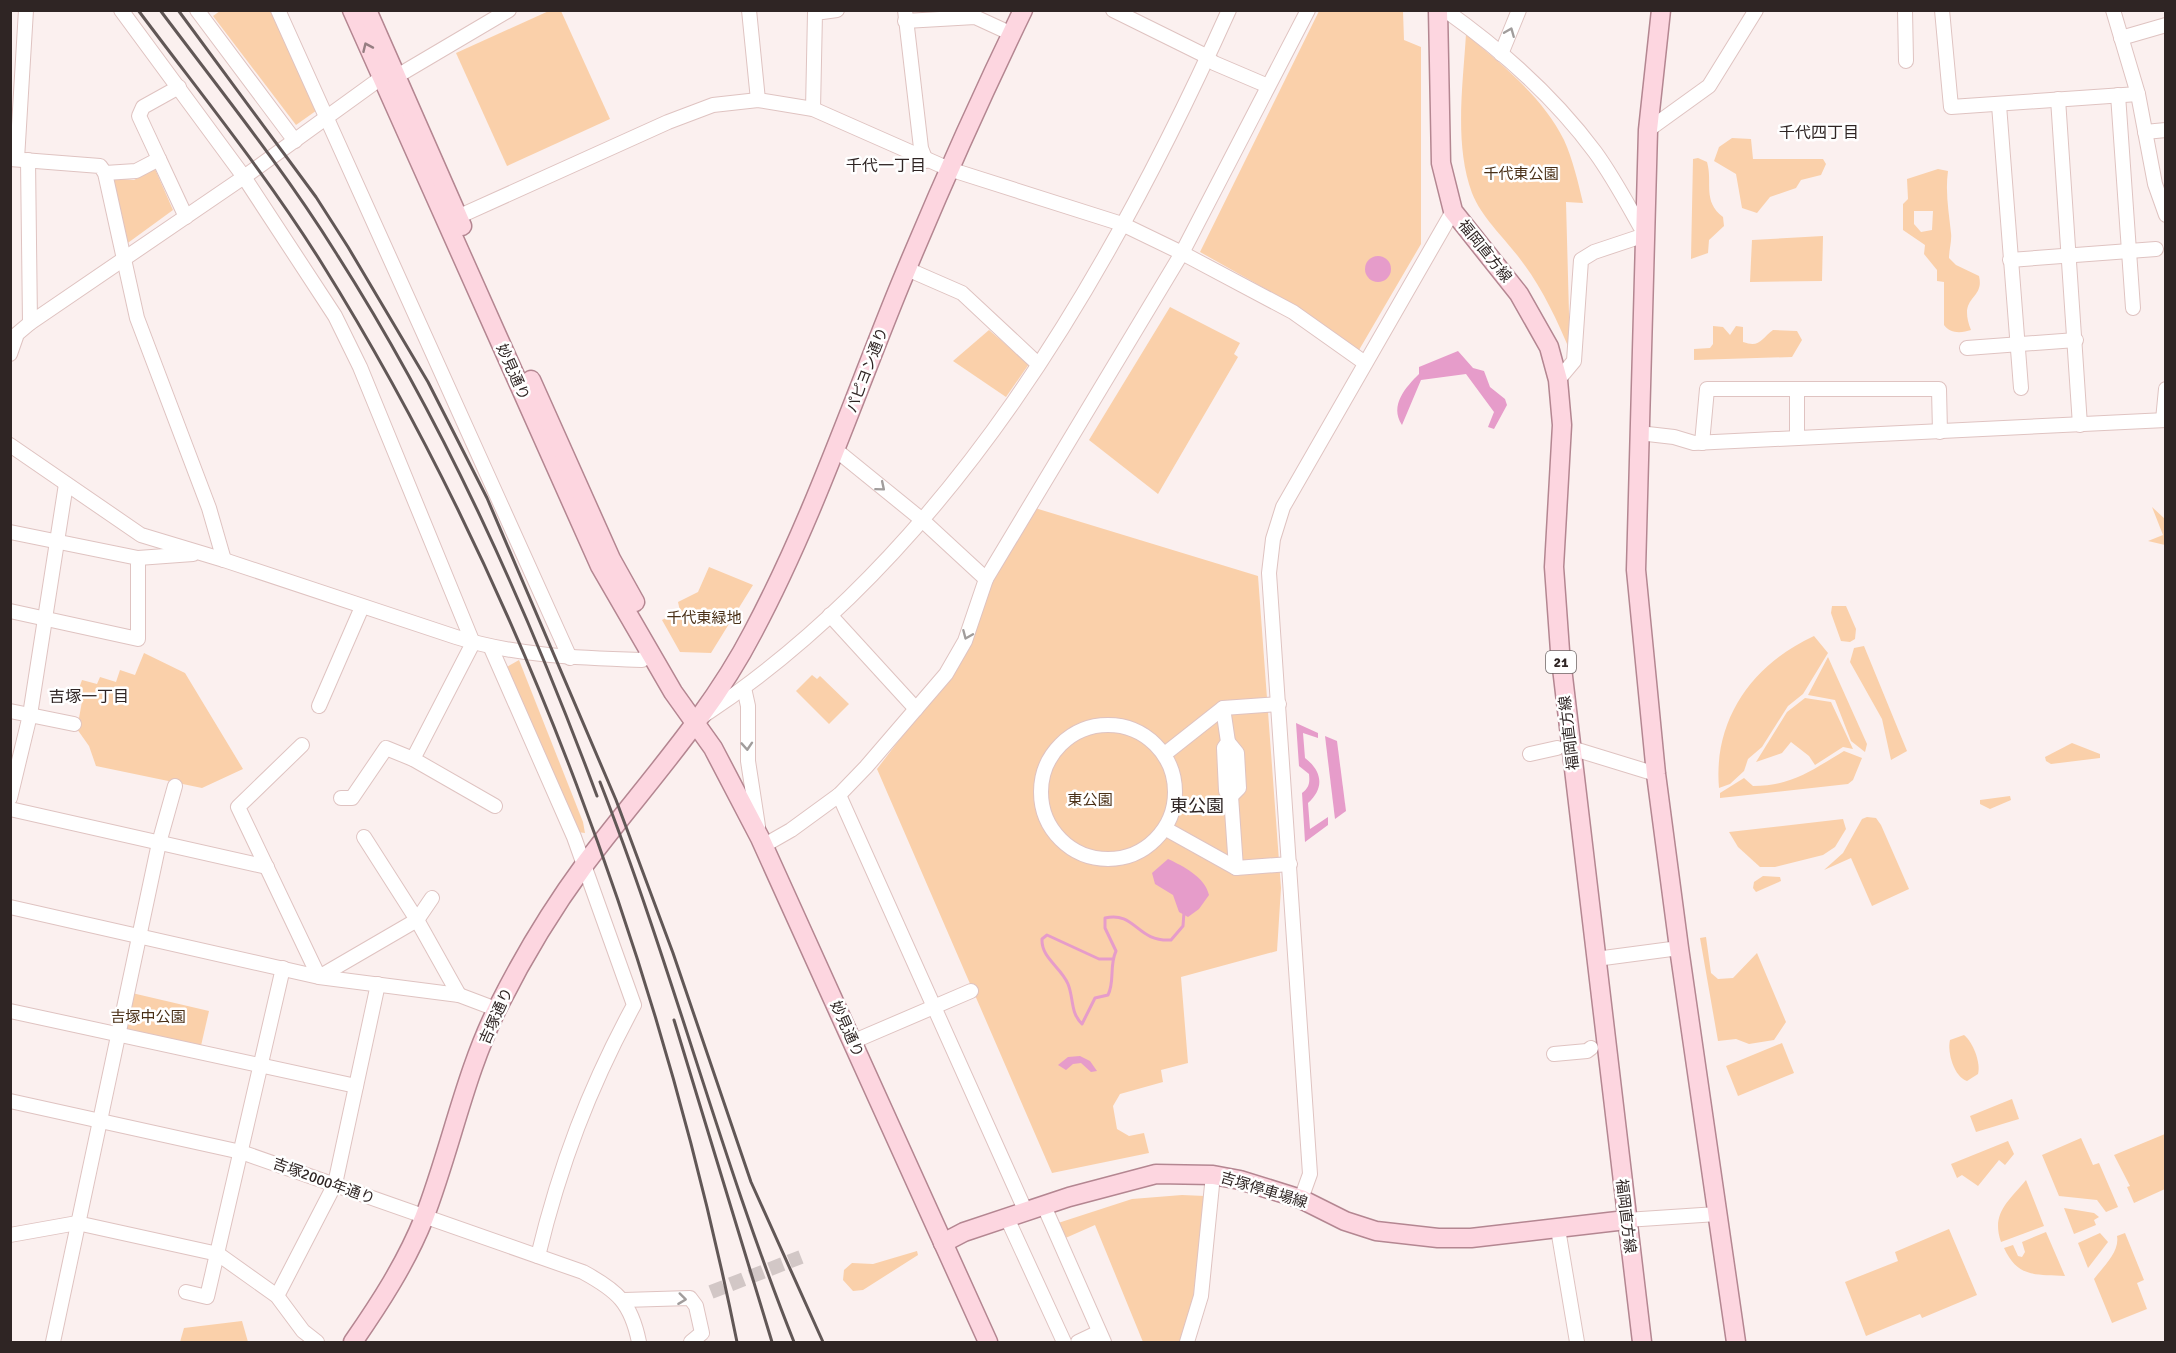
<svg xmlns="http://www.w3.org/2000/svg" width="2176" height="1353" font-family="Signika,'Noto Sans JP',sans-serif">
	<rect width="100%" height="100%" fill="#fbf0ef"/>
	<!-- green -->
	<g fill="#fad0aa" fill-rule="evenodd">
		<polygon points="551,10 561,11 610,119 507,166 456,53"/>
		<polygon points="220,11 271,11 320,108 296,125 213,16"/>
		<polygon points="1319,11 1403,11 1404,40 1421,47 1421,244 1359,350 1282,298 1200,252"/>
		<path d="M1466,34c36,31 77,63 98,106 9,20 14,42 19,63l-17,-1 4,149c-13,-31 -27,-61 -47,-88 -16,-23 -41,-44 -51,-70 -18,-49 -9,-108 -6,-159z"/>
		<polygon points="1732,138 1751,139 1753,159 1823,159 1826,164 1821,175 1801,180 1796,188 1770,197 1757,213 1742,208 1736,174 1714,161 1719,147"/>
		<path d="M1698,158l9,4c6,21 -5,39 16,55l1,9 -15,14 -1,13 -17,6 2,-100z"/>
		<polygon points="155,169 173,210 125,245 110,178 134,180"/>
		<path d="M1938,169l10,2c-3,22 1,42 3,62 1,8 -2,17 -2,25l7,7 23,11c6,25 -22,19 -8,54 -9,3 -21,4 -27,-5v-43l-7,-1v-11l-13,-16 1,-9 -22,-15v-26l5,-5 -1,-20zM1914,211h19l-1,19 -11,2 -7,-8z"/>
		<polygon points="1823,236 1822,281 1750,282 1752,240"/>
		<polygon points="1170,307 1240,343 1234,354 1238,357 1158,494 1089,440"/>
		<path d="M1713,326l10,1 7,8 6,-9 7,1v15c17,6 18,-3 30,-12l24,1 5,9 -10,17 -98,3v-11l16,-1 3,-4z"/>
		<polygon points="989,330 1029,364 1006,397 953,361"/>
		<polygon points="2152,507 2165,519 2165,545 2148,541 2163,535"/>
		<polygon points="1035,508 1258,576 1281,888 1277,951 1181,977 1188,1063 1161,1070 1163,1082 1120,1094 1113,1106 1117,1129 1129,1136 1144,1133 1149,1153 1052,1173 877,769 949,675 995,571"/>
		<polygon points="709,567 753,585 711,653 680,652 662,620 680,611 678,602 698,592"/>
		<polygon points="1832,606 1846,606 1856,629 1855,639 1850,642 1841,641 1831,613"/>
		<path d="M1814,636l14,17 -25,41 -15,12 -26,41 -14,12 -4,12 -14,13 -11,4c-6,-69 34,-124 95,-152z"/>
		<polygon points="1864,646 1907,751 1891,760 1882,719 1850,662 1854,648"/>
		<polygon points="144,653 185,673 243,769 202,788 96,766 89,746 77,729 83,696 77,694 82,680 97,684 100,677 116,682 120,670 135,675"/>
		<polygon points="1828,657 1867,744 1865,752 1851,741 1835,700 1808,695"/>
		<polygon points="519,660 583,822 585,833 577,832 505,668"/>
		<polygon points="812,675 817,679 820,676 849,704 829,724 796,691"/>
		<polygon points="1805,698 1831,702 1853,749 1843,747 1815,765 1809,756 1791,742 1782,753 1756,762 1787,712"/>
		<polygon points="2072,743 2100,754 2100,758 2051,764 2046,761 2045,757"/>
		<path d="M1844,751l18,7 -9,22 -5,4 -128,14v-5l24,-15 9,8c39,0 59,-16 91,-35z"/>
		<polygon points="2010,796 2011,800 1990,809 1980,804 1980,800"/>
		<polygon points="1867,817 1876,818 1881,825 1909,889 1872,906 1851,858 1824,870 1843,853 1862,819"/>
		<polygon points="1843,819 1846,829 1835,847 1823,855 1775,867 1760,867 1738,847 1729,832"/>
		<polygon points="1763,876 1780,877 1781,881 1756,892 1753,888 1754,882"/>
		<polygon points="1706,937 1711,973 1718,979 1733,978 1757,953 1786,1022 1774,1040 1749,1044 1736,1039 1718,1041 1700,938"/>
		<polygon points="132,993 209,1011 200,1050 123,1032"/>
		<path d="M1964,1035c9,7 17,28 14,39l-11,7c-13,-4 -20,-29 -17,-41z"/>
		<polygon points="1782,1043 1794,1073 1738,1096 1726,1066"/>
		<polygon points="2012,1099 2019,1119 1976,1132 1970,1116"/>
		<polygon points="2165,1134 2165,1189 2134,1203 2127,1187 2130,1186 2114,1155"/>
		<polygon points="2081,1138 2093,1165 2099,1163 2118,1207 2106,1212 2097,1200 2059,1196 2042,1155"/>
		<polygon points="2008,1141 2014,1154 2005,1165 1999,1160 1978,1186 1962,1175 1957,1178 1951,1164"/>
		<path d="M2026,1180l18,46 -43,16c-10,-29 7,-40 25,-62z"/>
		<polygon points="1182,1195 1205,1196 1195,1296 1182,1342 1143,1342 1095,1225 1061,1240 1055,1224 1132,1199"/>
		<polygon points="2064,1208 2094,1213 2099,1217 2094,1220 2096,1225 2074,1234"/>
		<polygon points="1949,1229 1977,1295 1922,1318 1920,1314 1866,1336 1845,1282 1898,1261 1895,1252"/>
		<path d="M2046,1232l19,44c-30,-2 -47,2 -61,-28l9,-3 5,11 4,1 3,-5 -3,-10z"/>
		<polygon points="2100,1233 2108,1242 2088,1268 2078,1243"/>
		<path d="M2125,1233l19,47 -7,3 10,26 -35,14 -18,-44c9,-12 26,-27 23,-43z"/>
		<polygon points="917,1251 918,1255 863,1290 853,1291 843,1280 844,1270 852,1263 873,1264"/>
		<polygon points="242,1321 248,1342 180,1342 184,1328"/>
	</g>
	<!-- water -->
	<g fill="#e69cca">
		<circle cx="1378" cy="269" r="13"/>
		<path d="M1458,351l15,17 11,3 6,16 15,12 2,6 -13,24 -6,-2 6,-15 -28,-38 -45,6 -19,45c-13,-20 4,-38 17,-51v-7z"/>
		<path d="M1296,723l22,10v5l-15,-5 2,25c17,13 20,30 3,45l2,26 18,-12v8l-23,17 -3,-49c7,-5 8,-10 7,-19l-10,-8z"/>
		<polygon points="1325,736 1337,741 1346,811 1335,819"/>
		<path d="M1168,859c15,7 37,18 41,36l-10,14 -11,8 -9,-5 -6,-17 -18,-11 -3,-11z"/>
		<polygon points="1080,1056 1090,1061 1097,1071 1091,1072 1081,1063 1073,1064 1066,1070 1058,1065 1068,1057"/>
	</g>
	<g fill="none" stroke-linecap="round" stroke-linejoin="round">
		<!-- stream -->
		<path stroke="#e69cca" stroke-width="3" d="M1112,959h-13l-52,-24 -5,4c-1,19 19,28 26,45 6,15 2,28 14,40l13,-26 13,-3c7,-14 1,-29 8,-44l-11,-23v-10c31,-7 31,24 66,22l12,-14 1,-14"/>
		<!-- minor-tunnel -->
		<polyline stroke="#d2c7c6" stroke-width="14" stroke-dasharray="14 7" stroke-linecap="butt" points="711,1292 801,1257"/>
		<defs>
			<g id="minor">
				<polyline points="121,10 244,177 335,316 360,367 473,643 413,759"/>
				<polyline points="197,10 295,141"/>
				<polyline points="278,10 570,658"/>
				<polyline points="749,10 758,100"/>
				<polyline points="905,10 921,148 926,161"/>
				<polyline points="1113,10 1202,54 1214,63 1268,86"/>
				<path d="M1445,10c55,39 110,88 150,142 19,26 34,55 50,83l-51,17 -13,8 -7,101 -16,19"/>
				<polyline points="1905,10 1906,61"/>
				<polyline points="1942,10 1951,107 2138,94"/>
				<polyline points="2113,10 2138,94 2155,184 2166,215"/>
				<polyline points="905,21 975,17 1012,34"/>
				<polyline points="2121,38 2166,25"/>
				<polyline points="1501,54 1519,10"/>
				<polyline points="2118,95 2133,308"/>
				<polyline points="2058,99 2080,425"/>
				<polyline points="1999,105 2021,388"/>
				<polyline points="813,109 815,13 837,10"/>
				<polyline points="1648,130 1709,86 1756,10"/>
				<polyline points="2145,132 2166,130"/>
				<polyline points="10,159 100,166 105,173 137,318 209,508 224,560"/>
				<polyline points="17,159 26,10"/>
				<polyline points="159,159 186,217"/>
				<polyline points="105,173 136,171 159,159 139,116 143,107 179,87"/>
				<polyline points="451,220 668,122 713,105 758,100 813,109 949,169 1122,224 1182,253 1293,312 1365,363"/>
				<polyline points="2010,260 2156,249"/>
				<polyline points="907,269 962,293 1038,364"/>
				<polyline points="30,323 244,177 381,78 404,72 509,10"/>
				<polyline points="1967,348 2076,340"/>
				<polyline points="10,354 17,334 30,323 28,160"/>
				<polyline points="1797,389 1797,438"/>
				<polyline points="2163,420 2166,389"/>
				<polyline points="1639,433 1674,437 1694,443 2166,420"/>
				<polyline points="1702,443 1707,389 1939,389 1940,432"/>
				<path d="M10,445l131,90 83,25 232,77c60,19 123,21 186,23l7,-7"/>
				<polyline points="836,450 921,519 986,579"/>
				<polyline points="10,532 138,558 138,639 10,611"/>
				<polyline points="138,558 193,554"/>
				<polyline points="830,615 916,709"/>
				<path d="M491,648l83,189 60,168c-45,83 -74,160 -96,251"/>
				<polyline points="744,688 748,706 748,761 758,826"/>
				<polyline points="1279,704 1223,708 1228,742 1224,748 1226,791 1231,796 1236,868 1290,864"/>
				<polyline points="319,706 362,607"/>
				<polyline points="10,711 74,724"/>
				<path d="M703,716c247,-163 407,-441 526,-706"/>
				<circle cx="1108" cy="792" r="67"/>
				<polyline points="1228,742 1237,753 1239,788 1231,796"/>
				<polyline points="302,745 238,807 319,977 417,920 432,898"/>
				<polyline points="1571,748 1656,774"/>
				<polyline points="1166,753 1223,708"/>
				<polyline points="1530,754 1557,748"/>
				<polyline points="839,795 1026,1212"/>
				<polyline points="10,798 30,715 66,484"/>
				<polyline points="341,798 352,798 386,748 413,759 495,806"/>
				<polyline points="10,809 267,867"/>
				<polyline points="1166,829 1236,868"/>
				<polyline points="364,837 417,920 459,995"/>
				<polyline points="763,846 791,830 839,795 866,767 946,674 965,641 986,579 1182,253 1308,10"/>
				<polyline points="10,907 319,977 459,995 496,1009"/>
				<polyline points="1596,959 1679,948"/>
				<polyline points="10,1011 356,1086"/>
				<polyline points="852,1042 971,991"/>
				<polyline points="1554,1054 1587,1051 1591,1048"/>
				<path d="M10,1101l231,51 342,120c35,19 48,31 56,70"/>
				<polyline points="1301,1199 1310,1174 1269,573 1273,539 1283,507 1453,211"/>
				<polyline points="1044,1206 1104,1342"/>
				<polyline points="1007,1218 1064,1342"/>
				<polyline points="1626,1220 1717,1214"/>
				<polyline points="1558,1229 1577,1342"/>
				<polyline points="10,1235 77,1223 218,1254 277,1296 303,1331 317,1342"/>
				<polyline points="186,1292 207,1297 283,968"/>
				<polyline points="277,1296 335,1184 378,984"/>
				<polyline points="624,1300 690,1298 696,1306 702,1333 691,1342"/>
				<polyline points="53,1342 159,843 175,786"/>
				<polyline points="1078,1342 1099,1332"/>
				<polyline points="1187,1342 1201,1296 1213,1175"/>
			</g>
			<g id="major">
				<polyline points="352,10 600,566 673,692 713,748 760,838 988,1342"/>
				<polyline points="367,10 462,226"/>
				<polyline points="1438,10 1441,163 1453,211 1519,294 1549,347 1558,380 1562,425 1554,567 1560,651 1642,1342"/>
				<polyline points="1661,10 1648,130 1636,570 1656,774 1679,948 1736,1342"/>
				<polyline points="531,380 611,559 635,602"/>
				<polyline points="943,1243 964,1232 1069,1197 1156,1174 1213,1175 1240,1180 1301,1199 1345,1221 1376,1231 1438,1238 1471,1238 1626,1220"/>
				<path d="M353,1342c27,-39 53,-79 71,-124 27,-70 41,-146 75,-213 25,-50 53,-96 86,-141 57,-76 124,-147 168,-232 59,-111 99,-230 147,-347 38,-92 79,-184 123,-275"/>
			</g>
		</defs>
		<!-- minor casing -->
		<use href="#minor" stroke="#dfc3c1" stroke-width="16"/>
		<!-- major casing -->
		<use href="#major" stroke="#b48691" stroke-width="21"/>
		<!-- minor -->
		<use href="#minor" stroke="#fff" stroke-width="14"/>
		<!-- major -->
		<use href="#major" stroke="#fdd6e0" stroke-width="18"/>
		<!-- rail -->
		<g stroke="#615756" stroke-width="3">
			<path d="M138,10c62,83 128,164 183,252 201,322 341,710 416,1080"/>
			<path d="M160,10c60,80 123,158 176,243 108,169 191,355 261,543"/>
			<polyline points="178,10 316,197 348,247 428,382 487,498 616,800 673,953 751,1182 823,1342"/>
			<path d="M600,782c72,184 121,377 194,560"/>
			<polyline points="674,1020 772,1342"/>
		</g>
	</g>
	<!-- one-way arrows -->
	<defs><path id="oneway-chevron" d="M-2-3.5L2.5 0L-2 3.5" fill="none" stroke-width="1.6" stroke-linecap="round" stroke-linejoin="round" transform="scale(1.5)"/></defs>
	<g stroke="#a19d9c">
		<use href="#oneway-chevron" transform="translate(1510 32) rotate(-68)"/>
		<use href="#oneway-chevron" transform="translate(881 487) rotate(40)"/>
		<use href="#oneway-chevron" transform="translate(967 635) rotate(113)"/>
		<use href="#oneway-chevron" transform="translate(747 746) rotate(86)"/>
		<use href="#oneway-chevron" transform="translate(682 1299) rotate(7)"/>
	</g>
	<use stroke="#967e82" href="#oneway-chevron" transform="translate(367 47) rotate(-114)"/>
	<g text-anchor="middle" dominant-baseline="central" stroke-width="5" stroke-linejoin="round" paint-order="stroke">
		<!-- shield labels -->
		<rect fill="#fff" stroke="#6d6666" stroke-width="1.5" x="1546" y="651" width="30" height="22" rx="4.5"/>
		<g font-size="14" font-weight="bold" fill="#2f2524">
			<text x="1561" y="662">21</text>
		</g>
		<!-- park labels -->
		<g font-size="15" fill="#492f16" stroke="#fff">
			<text x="1521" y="174">千代東公園</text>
			<text x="704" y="618">千代東緑地</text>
			<text x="1090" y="800">東公園</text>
			<text x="148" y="1017">吉塚中公園</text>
		</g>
		<!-- street labels -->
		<g font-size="15" fill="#2f2524" stroke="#fff">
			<text transform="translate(1485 251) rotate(51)">福岡直方線</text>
			<text transform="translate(867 370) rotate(-69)">パピヨン通り</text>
			<text transform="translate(513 372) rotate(66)">妙見通り</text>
			<text transform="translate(1569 733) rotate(-97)">福岡直方線</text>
			<text transform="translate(496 1016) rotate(-66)">吉塚通り</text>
			<text transform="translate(847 1029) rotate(66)">妙見通り</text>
			<text transform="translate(324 1181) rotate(20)">吉塚2000年通り</text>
			<text transform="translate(1264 1190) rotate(17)">吉塚停車場線</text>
			<text transform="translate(1626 1216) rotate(83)">福岡直方線</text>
		</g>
		<!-- neighbourhood labels -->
		<g font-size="16" fill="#2f2524" stroke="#fff">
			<text x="1819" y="133">千代四丁目</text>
			<text x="886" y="166">千代一丁目</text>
			<text x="89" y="697">吉塚一丁目</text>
		</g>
		<!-- quarter labels -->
		<g font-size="18" fill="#2f2524" stroke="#fff">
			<text x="1197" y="806">東公園</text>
		</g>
	</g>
	<!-- border -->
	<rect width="2176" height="1353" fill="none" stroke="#2f2524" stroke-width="24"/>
</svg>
